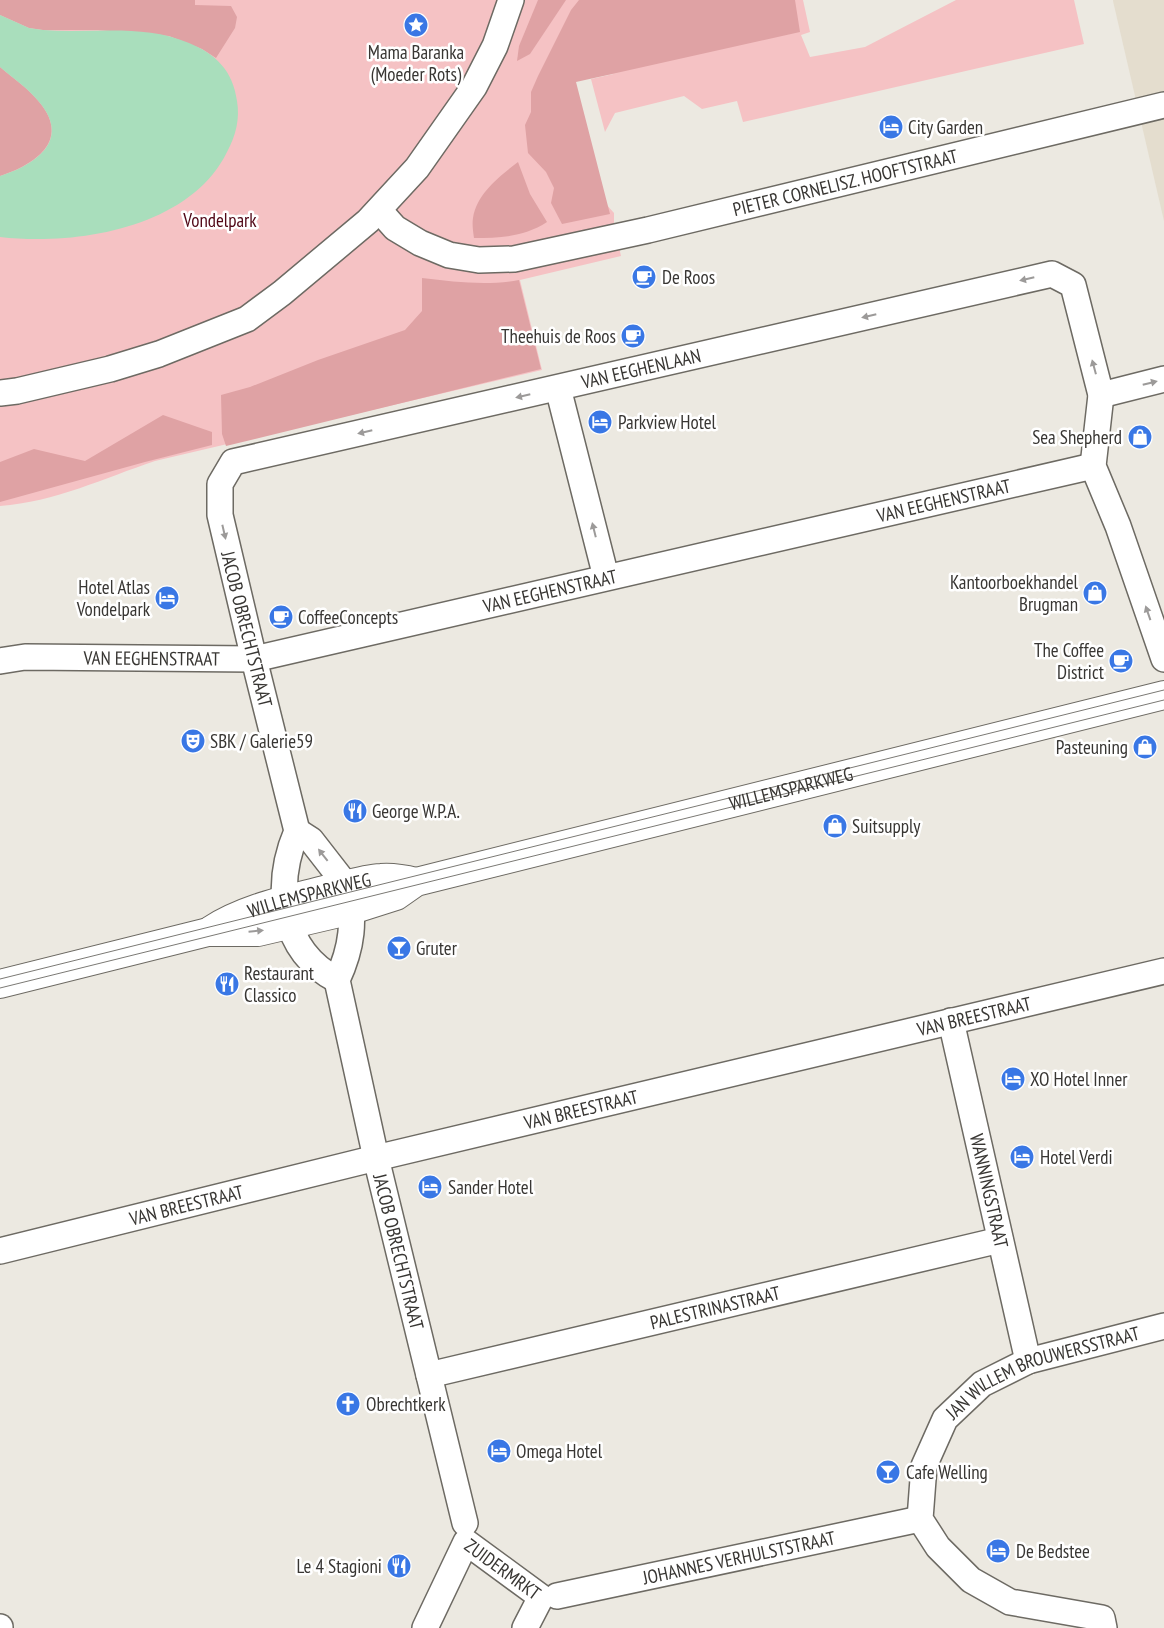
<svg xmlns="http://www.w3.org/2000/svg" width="1164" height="1628" font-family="'PT Sans Narrow',sans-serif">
	<rect width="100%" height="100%" fill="#ece9e1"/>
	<!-- built -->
	<polygon fill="#e4ddce" points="1113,0 1164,0 1164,221 1113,1"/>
	<!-- green -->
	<path fill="#f5c2c4" d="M0,0h803l7,32 -9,3 9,22 55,-10 91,-47h118l10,44 -341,78 -6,-21 -35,8 -18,-13 -69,17 -10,19 -14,-53 27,-6 -43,8 30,122 9,10v11l7,32 -101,24 22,90 -387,91c-51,17 -100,41 -155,45z"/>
	<!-- forest -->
	<g fill="#dfa2a4">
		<polygon points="0,0 195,0 195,5 231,6 237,17 235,28 216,58 202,49 169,36 98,30 43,30 29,28 0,15"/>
		<polygon points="538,0 566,0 530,54 517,61 519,46"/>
		<polygon points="579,0 795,0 800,32 576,82 610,214 562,224 551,203 554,188 546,172 528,153 525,125 531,112 531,92 538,76 571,10"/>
		<path d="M0,67c14,12 29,22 40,36 31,38 -6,62 -40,73z"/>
		<path d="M518,162l12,32 17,28c-23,15 -47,16 -73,16 -1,-7 -2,-14 -1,-20 4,-25 27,-42 45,-56z"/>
		<path d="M422,278c33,4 65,8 97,2l22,89 -315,77 -4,-12 -1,-39 29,-8 68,-27 87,-30 17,-19z"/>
		<polygon points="163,415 212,432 212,445 145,462 0,502 0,462 34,449 85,461"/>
	</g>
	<!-- water -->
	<path fill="#a9debc" d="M0,15l29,13 14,2c49,4 99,-7 146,13 27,11 44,28 48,58 3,18 -1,34 -10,51 -37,76 -151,94 -227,85v-61c35,-11 71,-35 40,-73 -11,-14 -26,-24 -40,-36z"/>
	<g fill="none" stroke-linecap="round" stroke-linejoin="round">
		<defs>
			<g id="street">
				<path id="s1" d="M379,210l16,18 25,15 29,12 30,5 35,-1 134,-29 516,-125"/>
				<polyline points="558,388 606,577"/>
				<polyline points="0,393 17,391 110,369 159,354 247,319 282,293 368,221 417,168 474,87 495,46 511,0"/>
				<polyline points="1101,395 1164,379"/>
				<path id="s2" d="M0,661l25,-4 229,2 839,-193"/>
				<path id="s3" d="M297,831l14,9 35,45c10,34 6,63 -9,95l39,178 89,365"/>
				<path id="s4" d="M337,980c-57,-30 -63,-95 -40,-149l-43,-172 -34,-144v-31l13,-22 819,-188 21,11 28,110 -8,71 25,60 46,133"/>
				<path id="s5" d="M951,1021l77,340"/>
				<path id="s6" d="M0,1251l376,-93 788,-187"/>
				<path id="s7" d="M429,1375l571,-135"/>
				<path id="s8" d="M557,1596l363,-77"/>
				<polyline points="0,1627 0,1628"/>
				<path id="s9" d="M425,1628l41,-86 75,55 -16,31"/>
				<path id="s10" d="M1104,1628l-2,-10 -92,-16 -39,-22 -33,-33 -18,-28 4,-53 21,-47 37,-35 46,-23 136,-35"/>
			</g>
			<g id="secondary">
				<path id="s11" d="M211,930c34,-22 75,-30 113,-40 19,-4 38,-11 57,-12 12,-1 23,1 35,4"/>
				<path id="s12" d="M0,984l208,-52h50l94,-22 44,-14 20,-14 748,-187"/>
			</g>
		</defs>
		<!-- street casing -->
		<use href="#street" stroke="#6d6a63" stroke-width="28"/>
		<!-- secondary casing -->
		<use href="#secondary" stroke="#6d6a63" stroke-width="30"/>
		<!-- street -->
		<use href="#street" stroke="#fff" stroke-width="25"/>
		<!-- secondary -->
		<use href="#secondary" stroke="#fff" stroke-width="28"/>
		<!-- tram -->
		<g stroke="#7b7974" stroke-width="1">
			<polyline points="0,979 1164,690"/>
			<polyline points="0,988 1164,700"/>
		</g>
	</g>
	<!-- one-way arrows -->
	<defs><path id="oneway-solid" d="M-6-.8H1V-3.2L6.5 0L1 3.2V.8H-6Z" transform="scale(1.25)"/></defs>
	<g fill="#9c9a99">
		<use href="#oneway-solid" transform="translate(1027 279) rotate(167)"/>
		<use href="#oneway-solid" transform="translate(869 316) rotate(167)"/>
		<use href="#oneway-solid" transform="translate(1094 367) rotate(-105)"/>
		<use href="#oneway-solid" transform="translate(1150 383) rotate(-14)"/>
		<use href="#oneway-solid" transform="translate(523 396) rotate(167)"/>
		<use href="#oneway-solid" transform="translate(365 432) rotate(167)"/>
		<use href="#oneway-solid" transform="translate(594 530) rotate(-104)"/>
		<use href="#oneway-solid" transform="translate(224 532) rotate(77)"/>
		<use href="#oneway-solid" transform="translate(1148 613) rotate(-109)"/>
		<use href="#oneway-solid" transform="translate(323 855) rotate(-128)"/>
		<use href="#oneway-solid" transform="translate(256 931) rotate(-6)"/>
	</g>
	<!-- icons -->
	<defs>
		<symbol id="sight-disc" viewBox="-11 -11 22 22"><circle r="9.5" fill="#3977e5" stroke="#fff"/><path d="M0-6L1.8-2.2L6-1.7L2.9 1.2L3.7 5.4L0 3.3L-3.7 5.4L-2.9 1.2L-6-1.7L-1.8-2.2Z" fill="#fff"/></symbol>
		<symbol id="hotel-disc" viewBox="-11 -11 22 22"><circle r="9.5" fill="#3977e5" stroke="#fff"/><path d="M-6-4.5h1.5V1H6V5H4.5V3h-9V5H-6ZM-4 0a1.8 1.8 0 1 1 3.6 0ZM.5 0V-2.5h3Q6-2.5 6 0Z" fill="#fff"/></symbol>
		<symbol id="cafe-disc" viewBox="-11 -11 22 22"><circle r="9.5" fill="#3977e5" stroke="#fff"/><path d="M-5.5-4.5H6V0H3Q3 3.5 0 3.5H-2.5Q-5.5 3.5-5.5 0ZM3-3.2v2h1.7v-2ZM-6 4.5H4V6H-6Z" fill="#fff"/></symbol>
		<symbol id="shop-disc" viewBox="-11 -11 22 22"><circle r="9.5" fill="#3977e5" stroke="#fff"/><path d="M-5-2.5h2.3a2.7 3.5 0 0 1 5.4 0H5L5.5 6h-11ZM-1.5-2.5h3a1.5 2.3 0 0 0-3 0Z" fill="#fff"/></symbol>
		<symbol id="theatre-disc" viewBox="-11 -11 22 22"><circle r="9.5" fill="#3977e5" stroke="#fff"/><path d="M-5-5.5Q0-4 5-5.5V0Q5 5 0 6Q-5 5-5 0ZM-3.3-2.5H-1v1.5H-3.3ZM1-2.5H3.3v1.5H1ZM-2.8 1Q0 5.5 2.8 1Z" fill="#fff"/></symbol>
		<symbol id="restaurant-disc" viewBox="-11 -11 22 22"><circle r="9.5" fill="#3977e5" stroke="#fff"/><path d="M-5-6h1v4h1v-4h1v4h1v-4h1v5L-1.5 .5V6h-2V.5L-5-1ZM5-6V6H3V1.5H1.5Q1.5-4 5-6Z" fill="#fff"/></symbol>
		<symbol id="bar-disc" viewBox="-11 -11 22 22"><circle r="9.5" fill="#3977e5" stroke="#fff"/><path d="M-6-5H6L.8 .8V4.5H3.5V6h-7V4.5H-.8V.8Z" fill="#fff"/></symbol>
		<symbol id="church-disc" viewBox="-11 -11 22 22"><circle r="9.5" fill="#3977e5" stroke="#fff"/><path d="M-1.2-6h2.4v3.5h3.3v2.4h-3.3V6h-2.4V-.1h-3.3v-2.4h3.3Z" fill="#fff"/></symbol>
	</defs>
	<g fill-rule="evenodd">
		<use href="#sight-disc" x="402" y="11" width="28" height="28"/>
		<use href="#hotel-disc" x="877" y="113" width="28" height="28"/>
		<use href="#cafe-disc" x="630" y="263" width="28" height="28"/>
		<use href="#cafe-disc" x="619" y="322" width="28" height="28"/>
		<use href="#hotel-disc" x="586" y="408" width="28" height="28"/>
		<use href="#shop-disc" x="1126" y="423" width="28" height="28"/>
		<use href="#shop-disc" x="1081" y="579" width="28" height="28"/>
		<use href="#hotel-disc" x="153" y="584" width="28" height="28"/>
		<use href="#cafe-disc" x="267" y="603" width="28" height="28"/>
		<use href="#cafe-disc" x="1107" y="647" width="28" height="28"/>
		<use href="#theatre-disc" x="179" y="727" width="28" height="28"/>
		<use href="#shop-disc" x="1131" y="733" width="28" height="28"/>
		<use href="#restaurant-disc" x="341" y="797" width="28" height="28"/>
		<use href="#shop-disc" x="821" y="812" width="28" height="28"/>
		<use href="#bar-disc" x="385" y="934" width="28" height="28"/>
		<use href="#restaurant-disc" x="213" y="970" width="28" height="28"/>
		<use href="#hotel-disc" x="999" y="1065" width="28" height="28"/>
		<use href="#hotel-disc" x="1008" y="1143" width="28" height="28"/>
		<use href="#hotel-disc" x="416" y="1173" width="28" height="28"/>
		<use href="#church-disc" x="334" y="1390" width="28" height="28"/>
		<use href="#hotel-disc" x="485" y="1437" width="28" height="28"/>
		<use href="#bar-disc" x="874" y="1458" width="28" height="28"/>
		<use href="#hotel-disc" x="984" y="1537" width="28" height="28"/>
		<use href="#restaurant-disc" x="385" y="1552" width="28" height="28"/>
	</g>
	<g text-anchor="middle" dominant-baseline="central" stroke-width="5" stroke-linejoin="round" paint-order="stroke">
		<!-- poi labels -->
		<g font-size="19" fill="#383633" stroke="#fff" text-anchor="start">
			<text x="416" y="52" text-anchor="middle">Mama Baranka<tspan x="416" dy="22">(Moeder Rots)</tspan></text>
			<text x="908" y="127">City Garden</text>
			<text x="662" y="277">De Roos</text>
			<text x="616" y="336" text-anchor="end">Theehuis de Roos</text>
			<text x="618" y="422">Parkview Hotel</text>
			<text x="1122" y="437" text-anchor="end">Sea Shepherd</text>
			<text x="1078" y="582" text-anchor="end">Kantoorboekhandel<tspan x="1078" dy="22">Brugman</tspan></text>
			<text x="150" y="587" text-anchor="end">Hotel Atlas<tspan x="150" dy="22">Vondelpark</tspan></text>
			<text x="298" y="617">CoffeeConcepts</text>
			<text x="1104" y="650" text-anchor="end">The Coffee<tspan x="1104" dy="22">District</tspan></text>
			<text x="210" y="741">SBK / Galerie59</text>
			<text x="1128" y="747" text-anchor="end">Pasteuning</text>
			<text x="372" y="811">George W.P.A.</text>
			<text x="852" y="826">Suitsupply</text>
			<text x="416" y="948">Gruter</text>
			<text x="244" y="973">Restaurant<tspan x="244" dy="22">Classico</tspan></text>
			<text x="1030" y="1079">XO Hotel Inner</text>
			<text x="1040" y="1157">Hotel Verdi</text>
			<text x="448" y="1187">Sander Hotel</text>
			<text x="366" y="1404">Obrechtkerk</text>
			<text x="516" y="1451">Omega Hotel</text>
			<text x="906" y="1472">Cafe Welling</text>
			<text x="1016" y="1551">De Bedstee</text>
			<text x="382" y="1566" text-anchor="end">Le 4 Stagioni</text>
		</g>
		<!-- street labels -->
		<g font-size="19" fill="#383633" stroke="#fff">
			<text stroke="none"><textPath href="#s1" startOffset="490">PIETER CORNELISZ. HOOFTSTRAAT</textPath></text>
			<text stroke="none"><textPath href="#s4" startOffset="971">VAN EEGHENLAAN</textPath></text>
			<text stroke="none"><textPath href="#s2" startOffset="962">VAN EEGHENSTRAAT</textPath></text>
			<text stroke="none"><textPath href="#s2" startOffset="558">VAN EEGHENSTRAAT</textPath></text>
			<text transform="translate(247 629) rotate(76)">JACOB OBRECHTSTRAAT</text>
			<text stroke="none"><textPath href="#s2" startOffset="152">VAN EEGHENSTRAAT</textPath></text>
			<text stroke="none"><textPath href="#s12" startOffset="818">WILLEMSPARKWEG</textPath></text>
			<text stroke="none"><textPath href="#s11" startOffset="105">WILLEMSPARKWEG</textPath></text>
			<text stroke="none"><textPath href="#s6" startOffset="1002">VAN BREESTRAAT</textPath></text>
			<text stroke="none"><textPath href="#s6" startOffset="598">VAN BREESTRAAT</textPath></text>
			<text stroke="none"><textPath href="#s5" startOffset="174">WANNINGSTRAAT</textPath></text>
			<text stroke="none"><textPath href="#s6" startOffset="192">VAN BREESTRAAT</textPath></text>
			<text stroke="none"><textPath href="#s3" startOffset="450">JACOB OBRECHTSTRAAT</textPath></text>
			<text stroke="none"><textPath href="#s7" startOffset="294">PALESTRINASTRAAT</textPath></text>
			<text stroke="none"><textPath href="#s10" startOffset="444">JAN WILLEM BROUWERSSTRAAT</textPath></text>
			<text stroke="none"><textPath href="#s8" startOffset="186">JOHANNES VERHULSTSTRAAT</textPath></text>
			<text stroke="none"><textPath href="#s9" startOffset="141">ZUIDERMRKT</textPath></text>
		</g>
		<!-- park labels -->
		<g font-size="19" fill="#510817" stroke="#fff">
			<text x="220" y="220">Vondelpark</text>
		</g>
	</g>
</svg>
